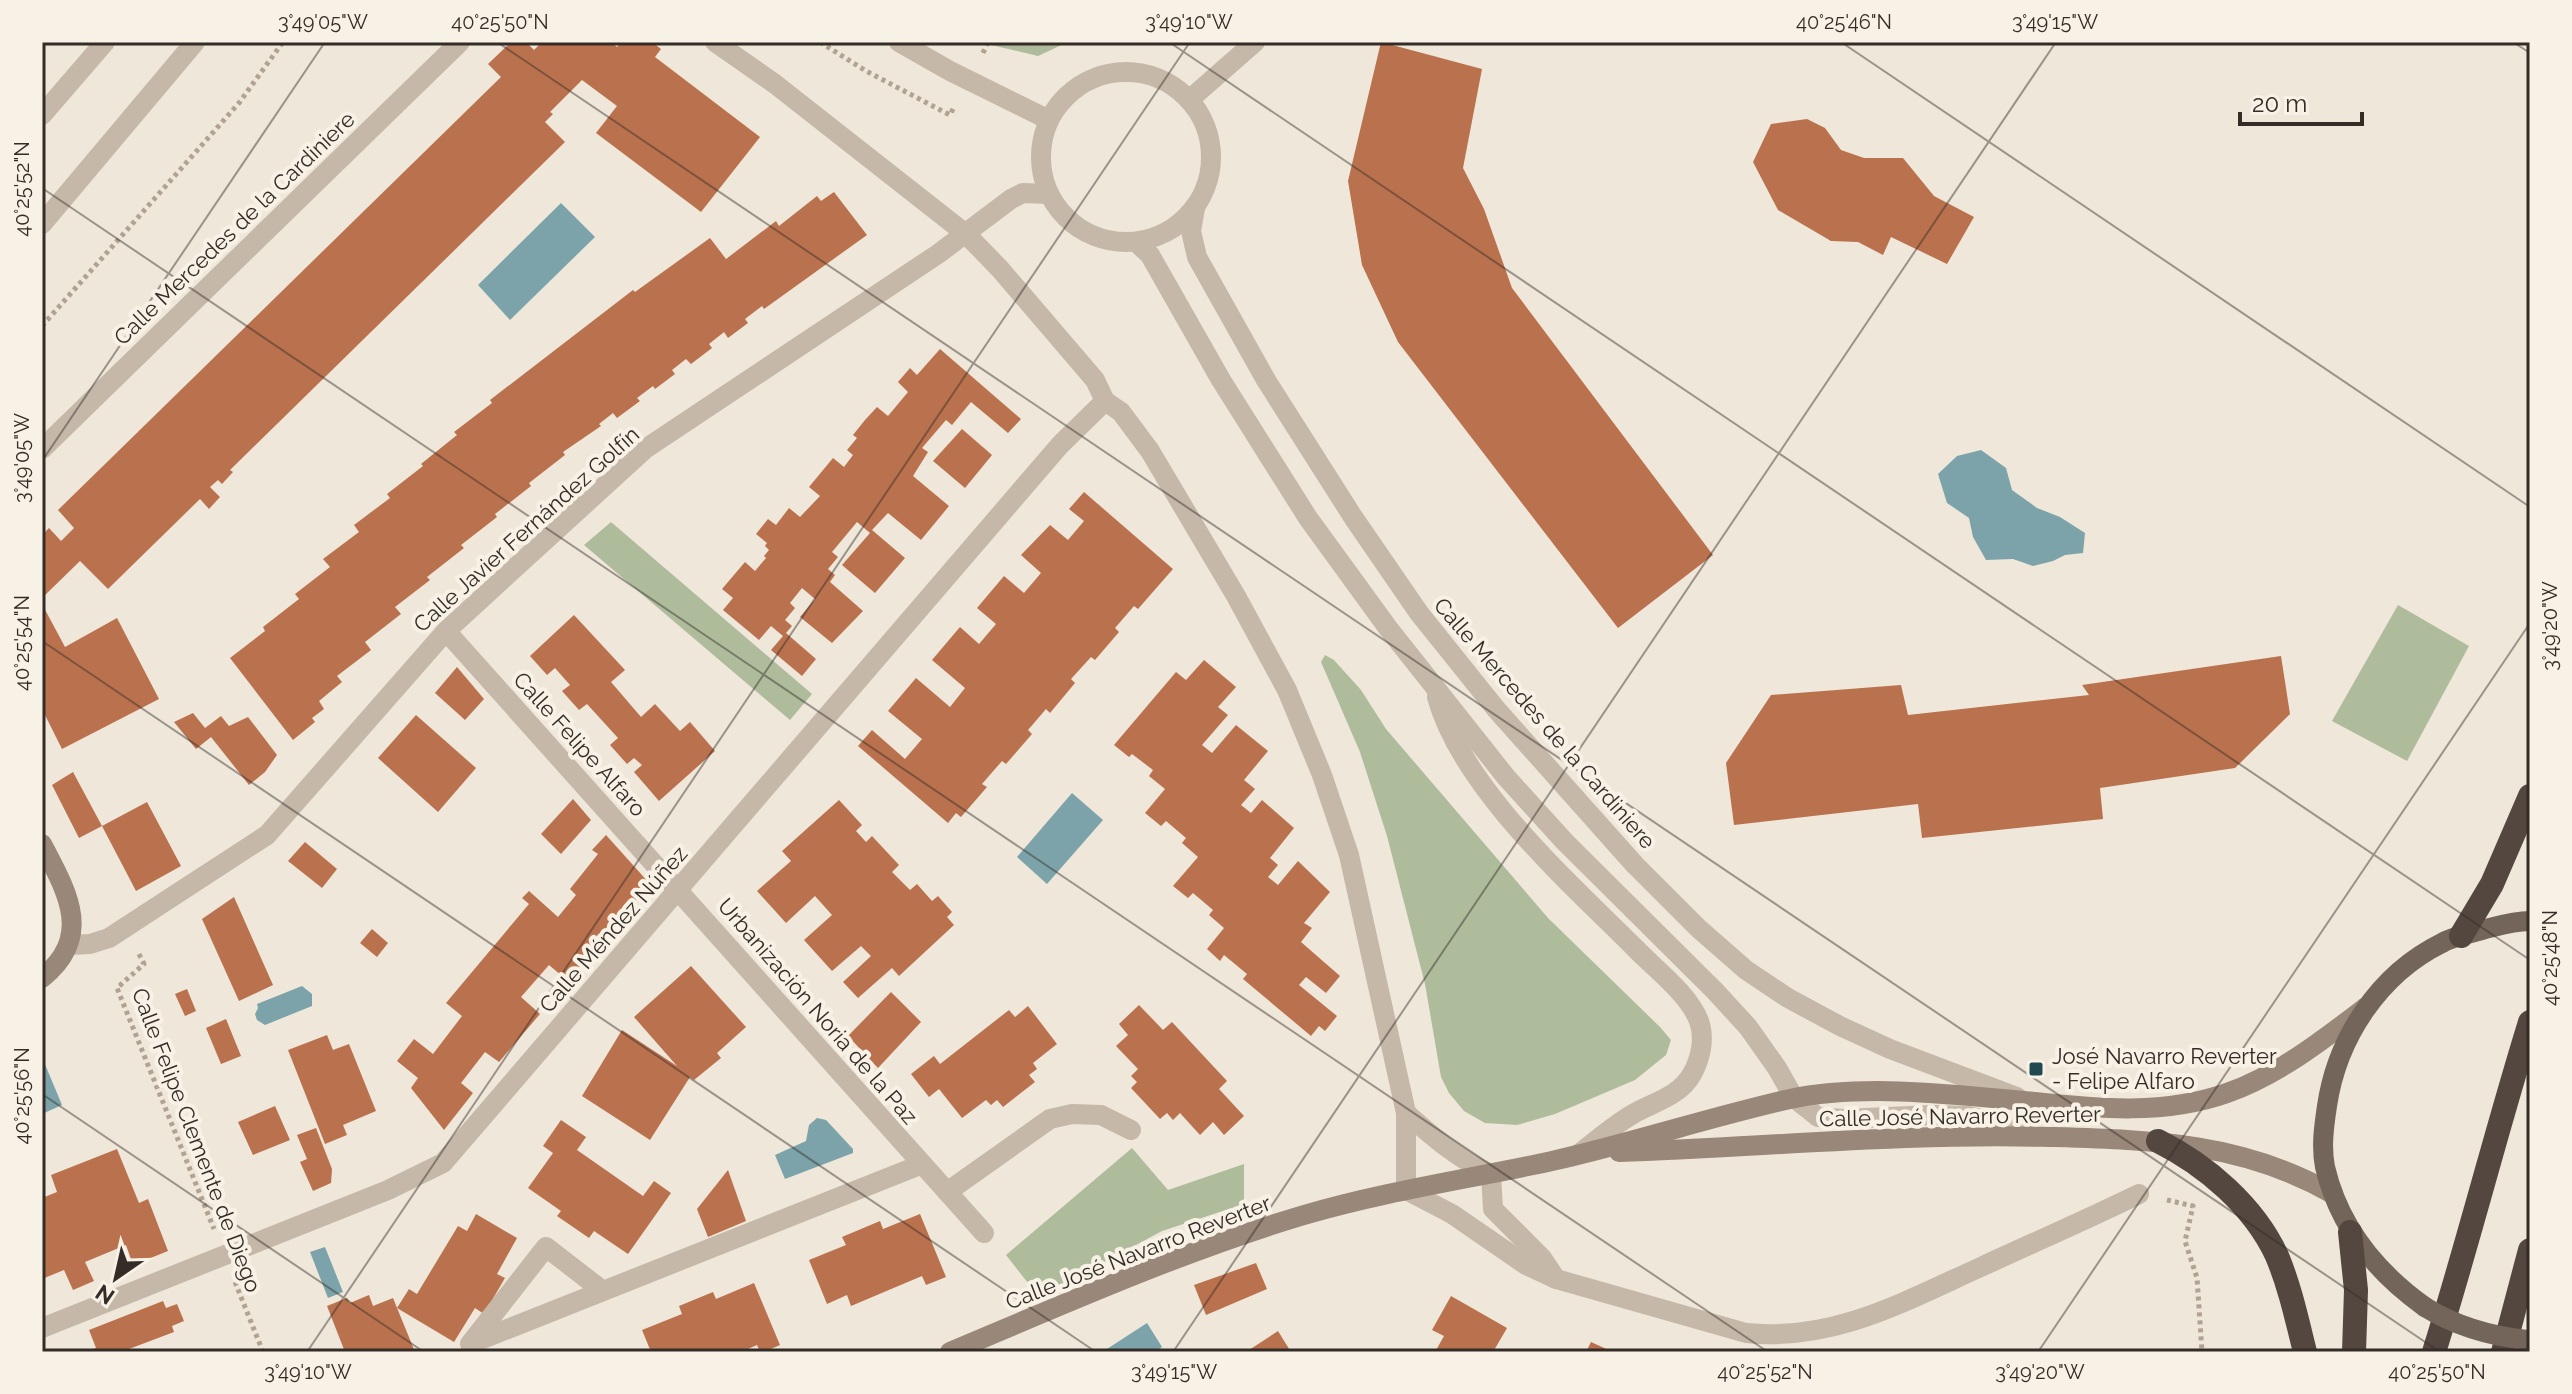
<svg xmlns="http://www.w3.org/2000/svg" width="2572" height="1394" font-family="Raleway,sans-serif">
	<rect width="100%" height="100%" fill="#efe7da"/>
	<!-- green -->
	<g fill="#aebc9c">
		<polygon points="978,42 1068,42 1038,56"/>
		<polygon points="611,522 812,694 790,720 584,545"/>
		<polygon points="2398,605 2469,646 2407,761 2332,721"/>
		<polygon points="1325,655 1334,660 1361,690 1386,729 1548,918 1660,1027 1671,1040 1666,1055 1635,1080 1555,1114 1517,1125 1485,1123 1464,1111 1449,1093 1441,1077 1425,984 1387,836 1360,752 1321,662"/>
		<polygon points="1132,1148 1168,1190 1244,1164 1244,1204 1162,1231 1039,1297 1006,1255"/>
	</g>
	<!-- water -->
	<g fill="#7ca3a9">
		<polygon points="561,203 595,237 510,320 478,285"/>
		<polygon points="1981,450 2006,468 2012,490 2037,508 2060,517 2085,533 2083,553 2065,555 2053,561 2033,566 2013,559 1986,560 1973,537 1969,518 1947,503 1938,474 1957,456"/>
		<polygon points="1072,793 1103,820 1047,884 1017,857"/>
		<polygon points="302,986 312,994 312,1006 265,1025 257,1020 255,1014 258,1008 257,1004"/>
		<polygon points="44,1062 62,1105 42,1114 42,1063"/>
		<polygon points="817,1118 826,1120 853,1149 853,1153 785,1179 775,1155 806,1141 809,1125"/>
		<polygon points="325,1247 343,1292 328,1298 310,1252"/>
		<polygon points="1147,1323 1162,1347 1154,1352 1109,1352 1107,1349"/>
	</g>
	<!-- building -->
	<g fill="#ba714d">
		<polygon points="511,42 526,42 534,50 542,42 611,42 617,47 621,42 652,42 661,49 655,57 760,137 701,212 596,133 617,106 582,80 550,112 553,114 545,122 565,142 230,470 233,472 222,484 218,480 210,487 220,497 209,509 200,499 108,589 80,561 42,598 42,535 49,528 61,541 74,528 58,510 501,77 488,64"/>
		<polygon points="1381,42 1482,69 1463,168 1484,209 1512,288 1713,555 1618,628 1398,342 1362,265 1348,181"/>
		<polygon points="1807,119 1825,128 1841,150 1864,158 1903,158 1934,196 1974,217 1947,264 1891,237 1883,255 1858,242 1831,241 1778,210 1753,162 1771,124"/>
		<polygon points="834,192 867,235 764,309 762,306 745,319 748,323 728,338 724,332 709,344 712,348 691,364 686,359 672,370 675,374 655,389 653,386 637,398 640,401 617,418 613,413 599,424 601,426 563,452 565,455 529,483 531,486 495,514 497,517 461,545 464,548 427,577 430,580 395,607 401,614 365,642 371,650 337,676 342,682 319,701 324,709 312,718 315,722 293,740 230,658 265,631 263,627 299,599 295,594 330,567 323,559 359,532 354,525 390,498 387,494 423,466 421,464 457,435 454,432 492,403 490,400 633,290 635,292 710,238 726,259 776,221 779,226 817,196 821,201"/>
		<polygon points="940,349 1021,419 1008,433 971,402 952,425 946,420 922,448 928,452 913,476 949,506 921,540 888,513 872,530 905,558 875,593 842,565 870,533 857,522 832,552 838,557 828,569 835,575 830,582 863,611 832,643 800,617 815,599 802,588 790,603 795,608 785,620 792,626 786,633 816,659 802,676 771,650 783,636 771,626 759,640 723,610 733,598 722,589 745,562 755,571 766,558 764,556 769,550 765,546 767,543 756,534 768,519 776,525 789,508 800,517 820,496 809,487 833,458 844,467 853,455 847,450 857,438 853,435 865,420 877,407 888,416 908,392 898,382 910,368 917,375"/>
		<polygon points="962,429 992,455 965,488 933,461"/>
		<polygon points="1084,492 1173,569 1138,609 1134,606 1115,628 1119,632 1095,660 1091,657 1071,679 1075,683 1050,713 1046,709 1028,730 1032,734 1006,764 1002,761 982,784 987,787 961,817 956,813 948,823 858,746 872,730 905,759 922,739 888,711 916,678 950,707 965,688 932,660 960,627 979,644 996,624 977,608 1004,576 1024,593 1041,573 1021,555 1050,525 1068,540 1084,521 1069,509"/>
		<polygon points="42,604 65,647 117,618 159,699 62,749 42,709"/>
		<polygon points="574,615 625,670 611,682 641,717 655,704 680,731 690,722 715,751 659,801 634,772 642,765 634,758 627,764 610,745 618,738 587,704 579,710 562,691 570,685 555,668 547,675 530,656"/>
		<polygon points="2281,656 2290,714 2235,768 2100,788 2103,819 1922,838 1918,804 1734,825 1726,763 1771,695 1901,685 1908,715 2089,695 2082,685"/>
		<polygon points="1204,660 1236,687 1218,707 1228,715 1202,745 1212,753 1236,725 1268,751 1244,780 1255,789 1241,805 1251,813 1262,800 1294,828 1270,858 1278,865 1268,877 1278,885 1298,861 1330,892 1304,923 1312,928 1301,942 1340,976 1326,993 1306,977 1299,985 1337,1016 1325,1031 1319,1026 1311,1036 1243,979 1247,974 1224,955 1220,961 1207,949 1224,928 1209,915 1213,910 1193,893 1188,898 1173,886 1198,857 1182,843 1186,838 1166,821 1161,826 1145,813 1165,789 1149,776 1153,770 1132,754 1129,757 1114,745 1176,672 1186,680"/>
		<polygon points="457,667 484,699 465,720 435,693"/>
		<polygon points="193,713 205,728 221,716 229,726 248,717 277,755 265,772 249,785 211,737 196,749 174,722"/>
		<polygon points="416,715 476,768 438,812 378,758"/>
		<polygon points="73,772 102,826 147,802 181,866 136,891 102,826 79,838 52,785"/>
		<polygon points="573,799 591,820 561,854 541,834"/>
		<polygon points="839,800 862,825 856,831 866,842 872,836 899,865 892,872 910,890 917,884 932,901 938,896 952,912 947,917 954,925 899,976 892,968 858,998 843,982 871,956 861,946 832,971 804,940 832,915 815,896 786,923 757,891 791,861 782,851"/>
		<polygon points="606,835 650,884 568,981 549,965 521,997 540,1014 499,1062 485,1052 461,1083 473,1093 444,1130 411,1088 418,1078 397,1061 414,1039 433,1054 462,1016 446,1003 529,904 522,898 529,891 558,917 576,895 570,889 598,854 592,850"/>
		<polygon points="305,842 337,869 322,888 288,861"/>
		<polygon points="234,897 273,985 239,1001 202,919"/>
		<polygon points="372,929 388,943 377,957 360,943"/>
		<polygon points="691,966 746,1027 717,1053 721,1058 694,1080 690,1077 650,1140 582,1096 622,1030 677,1066 634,1017"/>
		<polygon points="187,989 196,1011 185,1016 175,994"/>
		<polygon points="891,992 921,1022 878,1068 848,1036"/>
		<polygon points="1139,1005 1163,1030 1172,1022 1227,1081 1219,1089 1244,1116 1224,1135 1213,1122 1200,1135 1180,1113 1173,1120 1167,1113 1160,1119 1131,1088 1137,1082 1131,1076 1138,1069 1116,1046 1128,1035 1119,1024"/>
		<polygon points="1028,1006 1057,1044 1033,1063 1037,1069 1029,1075 1035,1082 1003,1107 997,1100 991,1105 986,1100 962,1118 939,1089 929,1097 911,1074 934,1056 940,1064 1009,1010 1015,1017"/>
		<polygon points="226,1019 241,1056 221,1064 206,1028"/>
		<polygon points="327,1035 333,1050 349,1044 376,1111 343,1125 347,1135 325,1144 288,1050"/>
		<polygon points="275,1106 290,1140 253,1155 238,1122"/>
		<polygon points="561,1120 586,1137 577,1150 643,1196 654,1181 671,1193 628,1254 594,1231 589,1238 557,1216 561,1211 528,1188 553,1153 543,1146"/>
		<polygon points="316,1128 332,1169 331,1183 313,1191 300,1162 307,1159 297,1135"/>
		<polygon points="117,1149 139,1203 148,1199 168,1251 133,1265 126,1245 85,1262 94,1281 73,1290 64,1270 42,1279 42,1198 57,1192 51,1175"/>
		<polygon points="728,1170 746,1221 708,1237 697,1209"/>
		<polygon points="476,1214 517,1238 497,1274 505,1278 484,1314 475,1308 454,1342 397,1308 409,1289 417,1294 458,1226 467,1231"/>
		<polygon points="920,1214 946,1277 926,1285 922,1276 851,1306 847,1295 827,1304 809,1260 846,1245 842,1237 880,1221 883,1229"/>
		<polygon points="1256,1263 1267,1289 1206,1315 1194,1285"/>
		<polygon points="754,1283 780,1345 764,1352 760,1352 757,1345 741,1352 651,1352 642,1330 682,1314 679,1306 713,1292 716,1299"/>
		<polygon points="369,1295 373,1306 393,1298 415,1352 345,1352 327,1306 347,1298 350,1303"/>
		<polygon points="1451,1296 1507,1328 1493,1352 1435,1352 1444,1336 1432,1330"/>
		<polygon points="163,1301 166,1308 177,1304 184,1321 172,1326 174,1332 121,1352 86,1352 96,1348 89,1330"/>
		<polygon points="1278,1331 1291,1352 1246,1352"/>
		<polygon points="1591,1342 1613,1352 1586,1352"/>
	</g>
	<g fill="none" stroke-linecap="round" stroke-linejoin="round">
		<!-- path -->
		<g stroke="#b1a292" stroke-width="5" stroke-dasharray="4 4" stroke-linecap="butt">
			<polyline points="820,42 866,71 950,115 954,107"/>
			<polyline points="983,53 988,42"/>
			<polyline points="42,326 239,103 283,42"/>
			<polyline points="139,954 144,964 117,988 214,1229"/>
			<polyline points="2167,1200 2193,1206 2185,1241 2197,1278 2202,1352"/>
			<polyline points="235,1282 263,1352"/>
		</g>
		<!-- street -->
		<g stroke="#c5b8a8" stroke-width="20">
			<path d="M715,42l60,42 191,150 34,35 95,111 10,21 16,11 29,39 86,145 51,94 35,85 27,80 57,258v77l46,24 74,51 30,14 190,54c88,9 159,-32 237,-67 52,-24 105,-47 156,-72"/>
			<polyline points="899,42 950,71 1049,120"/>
			<circle cx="1126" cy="157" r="85"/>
			<polyline points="1189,100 1255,42"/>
			<polyline points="42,115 105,42"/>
			<polyline points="1195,208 1191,231 1197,257 1266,380 1353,517 1419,613 1496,709 1635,865 1698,928 1746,970 1788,998 1840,1026 1890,1049 2017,1097"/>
			<polyline points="42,224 195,42"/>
			<polyline points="1136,242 1150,255 1221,380 1308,518 1388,628 1506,777 1565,842 1715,991 1748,1027 1777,1068 1794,1098 1818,1117 1843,1119 1933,1115 1968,1116 2007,1124 2036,1137"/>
			<polyline points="42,449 460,42"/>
			<polyline points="446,631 984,1233"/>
			<path d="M1437,697c25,91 132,185 198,251 20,21 53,45 64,73 6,17 2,37 -7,53 -12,22 -38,28 -59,40 -19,11 -36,26 -54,40"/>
			<polyline points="69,945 90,944 109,938 267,835 446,631 645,449 938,254 1011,199 1023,193 1049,194"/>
			<path d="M1406,1113c27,24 52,46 85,61l2,35 49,49 14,21"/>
			<polyline points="947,1192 1050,1119 1072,1114 1101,1115 1131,1130"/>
			<polyline points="603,1291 546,1247 470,1344 920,1165"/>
			<polyline points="42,1328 388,1190 443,1163 1060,445 1105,401"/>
		</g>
		<!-- secondary -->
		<g stroke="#998779" stroke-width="20">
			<path d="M42,844c25,48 52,92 0,134"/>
			<path d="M1619,1152c144,-5 287,-19 431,-15 102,3 192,5 283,57"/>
			<path d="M950,1352c117,-49 233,-101 354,-137 82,-24 165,-36 248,-54 80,-18 158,-44 238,-62 74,-16 170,-4 245,3 64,7 130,13 192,-9 51,-18 96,-53 139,-86"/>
		</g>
		<!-- primary -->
		<path stroke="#73655a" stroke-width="20" d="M2425,1307c-49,-35 -86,-80 -100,-140 -4,-20 -1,-41 2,-61 10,-68 52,-132 115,-163 12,-7 27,-9 40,-13 16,-4 31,-9 48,-9"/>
		<!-- highway -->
		<g stroke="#53473f" stroke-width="24">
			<polyline points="2461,936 2492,884 2530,796"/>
			<path d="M2158,1141c48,24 96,65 119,115 13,31 20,64 28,96"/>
			<polyline points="2350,1232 2356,1290 2354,1352"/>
			<path d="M2434,1352c34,-109 62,-220 96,-330"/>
			<polyline points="2503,1352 2530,1250"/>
		</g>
		<!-- primary-bridge -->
		<path stroke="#73655a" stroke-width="20" d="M2425,1307c32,20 65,29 102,33"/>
	</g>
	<!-- ticks -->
	<path fill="none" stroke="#332c27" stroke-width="2" stroke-opacity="0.45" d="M497,42l1943,1310M1169,42l1361,918M1841,42l689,465M2513,42l17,11M42,188l1726,1164M42,461l283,-419M42,641l1054,711M42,1094l382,258M307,1352l883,-1310M1173,1352l883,-1310M2038,1352l492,-729"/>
	<!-- markers -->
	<rect fill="#214950" stroke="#f7f1e6" stroke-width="3" x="2028" y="1061" width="16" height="16" rx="4"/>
	<g text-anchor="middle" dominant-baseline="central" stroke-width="8" stroke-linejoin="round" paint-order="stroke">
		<!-- street labels -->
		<g font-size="22" fill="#332c27" stroke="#f7f1e6">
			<text transform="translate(234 228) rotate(-44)">Calle Mercedes de la Cardiniere</text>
			<text transform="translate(526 529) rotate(-42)">Calle Javier Fernández Golfín</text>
			<text transform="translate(1545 723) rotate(49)">Calle Mercedes de la Cardiniere</text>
			<text transform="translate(580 744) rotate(48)">Calle Felipe Alfaro</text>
			<text transform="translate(613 929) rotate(-49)">Calle Méndez Núñez</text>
			<text transform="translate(818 1011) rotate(49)">Urbanización Noria de la Paz</text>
			<text transform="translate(1960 1116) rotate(-1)">Calle José Navarro Reverter</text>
			<text transform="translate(197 1140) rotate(69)">Calle Felipe Clemente de Diego</text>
			<text transform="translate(1138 1252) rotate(-21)">Calle José Navarro Reverter</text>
		</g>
		<!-- poi labels -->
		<g font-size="22" fill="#332c27" stroke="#f7f1e6" text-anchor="start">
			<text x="2052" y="1056">José Navarro Reverter<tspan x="2052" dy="25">- Felipe Alfaro</tspan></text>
		</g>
	</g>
	<!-- border -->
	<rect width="2572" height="1394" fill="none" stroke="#f7f1e6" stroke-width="88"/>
	<!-- north arrow -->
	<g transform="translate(116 1278) rotate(214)" stroke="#f7f1e6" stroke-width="6" paint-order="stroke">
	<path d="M0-6L14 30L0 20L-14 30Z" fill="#332c27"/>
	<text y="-12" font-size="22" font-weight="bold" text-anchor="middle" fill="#332c27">N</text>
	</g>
	<!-- scale -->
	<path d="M2240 112v12h122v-12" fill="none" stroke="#332c27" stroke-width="4"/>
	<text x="2252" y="112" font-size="24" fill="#332c27" stroke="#f7f1e6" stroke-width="6" paint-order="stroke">20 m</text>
	<rect x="44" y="44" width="2484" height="1306" fill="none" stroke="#332c27" stroke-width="3"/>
	<g font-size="20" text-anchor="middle" fill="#332c27">
		<text x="323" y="29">3°49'05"W</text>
		<text x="500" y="29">40°25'50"N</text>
		<text x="1189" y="29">3°49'10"W</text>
		<text x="1844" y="29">40°25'46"N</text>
		<text x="2055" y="29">3°49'15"W</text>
		<text transform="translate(22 189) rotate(-90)" y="7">40°25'52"N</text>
		<text transform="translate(22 458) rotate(-90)" y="7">3°49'05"W</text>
		<text transform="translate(2550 626) rotate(-90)" y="7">3°49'20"W</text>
		<text transform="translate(22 643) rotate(-90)" y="7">40°25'54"N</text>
		<text transform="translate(2550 958) rotate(-90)" y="7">40°25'48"N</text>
		<text transform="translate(22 1096) rotate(-90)" y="7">40°25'56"N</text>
		<text x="308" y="1379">3°49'10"W</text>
		<text x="1174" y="1379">3°49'15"W</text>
		<text x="1765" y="1379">40°25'52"N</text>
		<text x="2040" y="1379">3°49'20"W</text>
		<text x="2437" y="1379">40°25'50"N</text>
	</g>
</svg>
